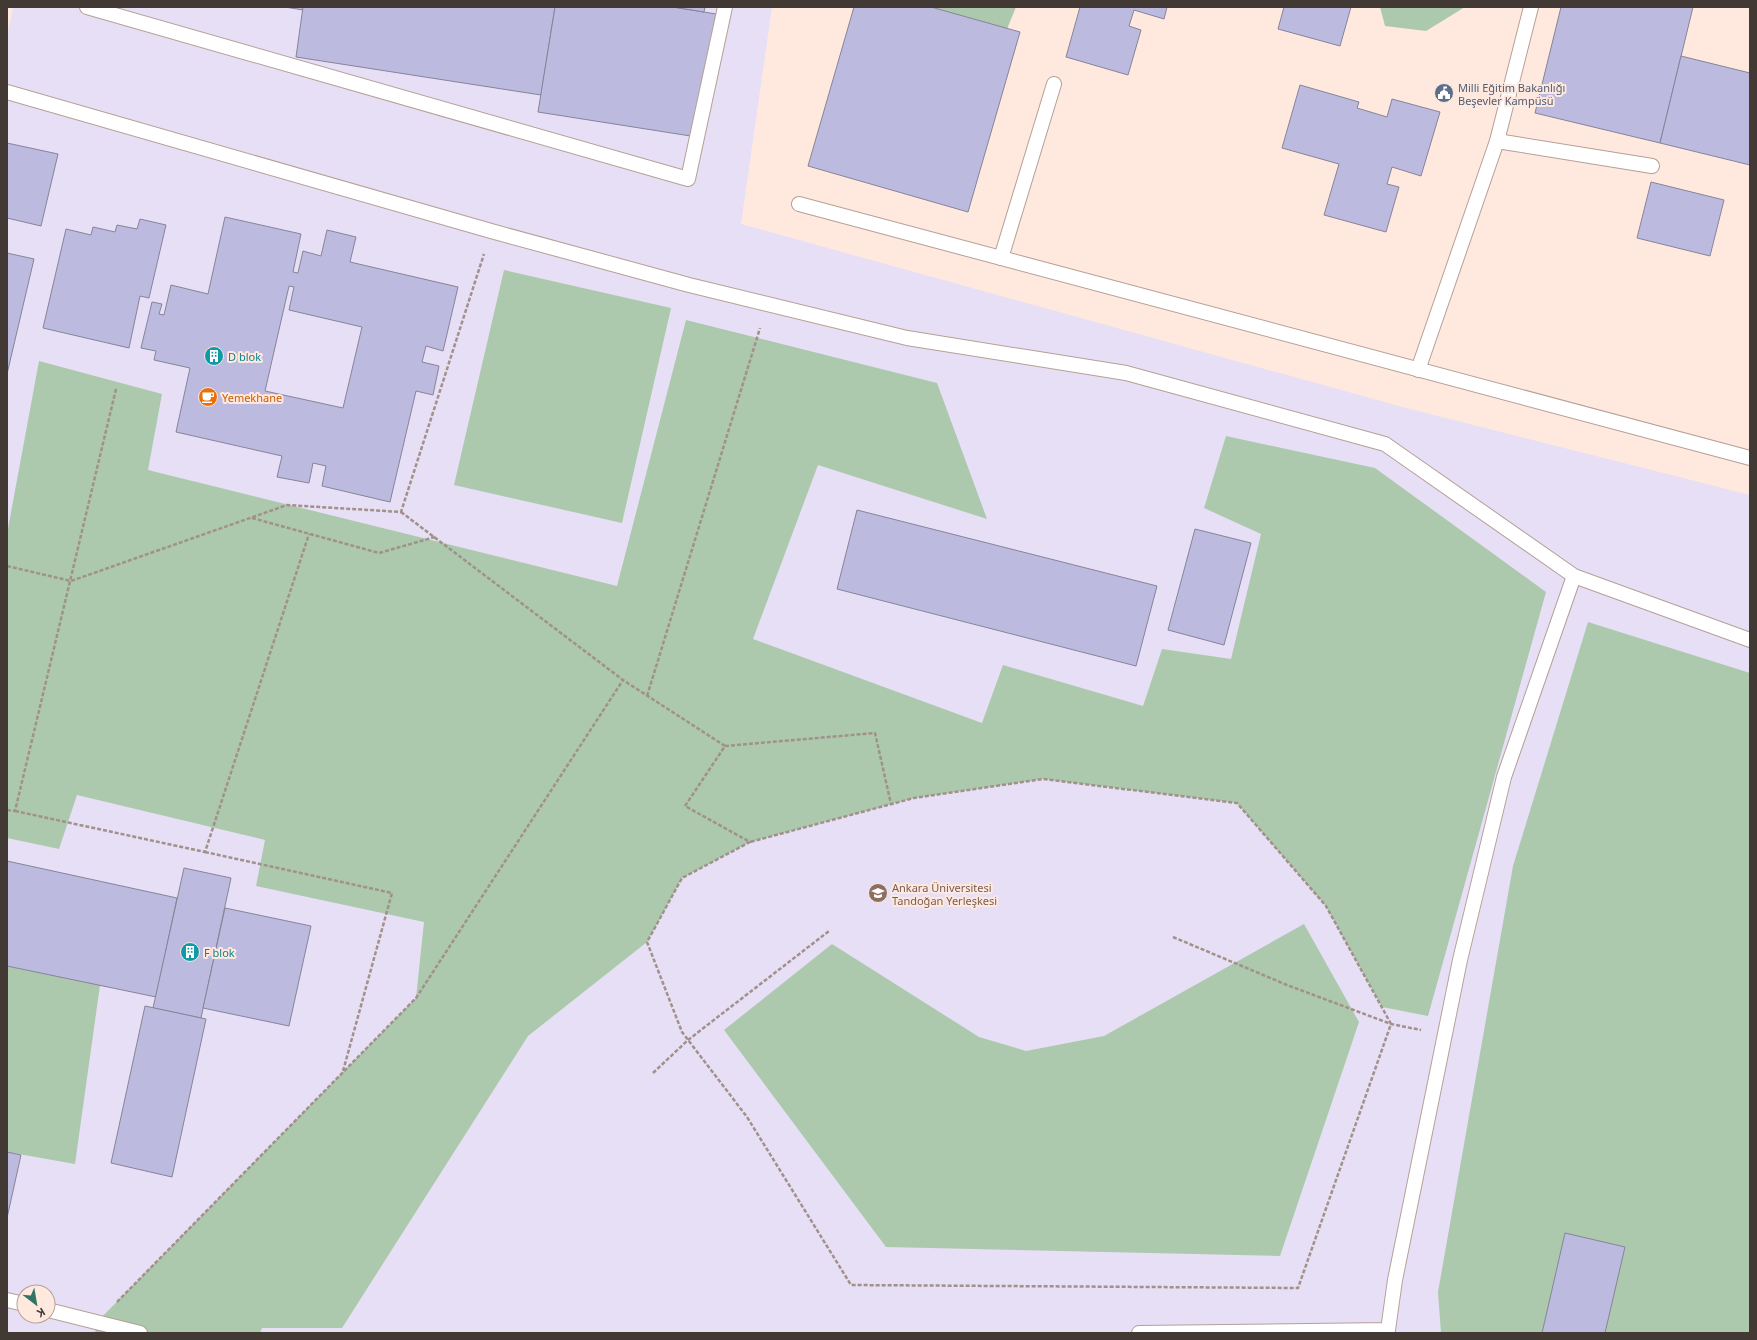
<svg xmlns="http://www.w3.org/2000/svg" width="1757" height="1340" font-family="'Noto Sans',sans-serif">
	<rect width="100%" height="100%" fill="#ffe8de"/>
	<!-- education -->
	<path fill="#e7dff5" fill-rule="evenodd" d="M13,7h759l-31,217 665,184 344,87v838h-1743v-1296zM24,1292h24v24h-24z"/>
	<!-- green -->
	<g fill="#acc9ae">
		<polygon points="931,7 1016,7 1007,29"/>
		<polygon points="1380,7 1465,7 1426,31 1385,26"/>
		<polygon points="504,270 671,308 622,523 454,485"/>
		<polygon points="686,320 937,383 987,519 818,465 753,639 982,723 1003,665 1143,706 1162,649 1231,659 1261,534 1204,508 1226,436 1375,468 1546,592 1428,1016 1382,1007 1326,906 1237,803 1043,779 914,798 750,842 682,878 647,942 528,1036 342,1328 262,1328 260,1333 95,1333 97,1322 416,998 424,922 256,886 265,840 77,795 59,849 7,838 7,534 39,361 162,394 148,470 617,586"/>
		<polygon points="1588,622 1750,673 1750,1333 1441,1333 1438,1292 1513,866"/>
		<polygon points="1304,924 1359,1022 1280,1256 886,1247 724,1030 832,944 979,1037 1026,1051 1104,1036"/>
		<polygon points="7,966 100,985 75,1164 7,1152"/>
	</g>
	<!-- building -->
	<g fill="#bdbae0" stroke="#868497" fill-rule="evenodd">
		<polygon points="285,7 303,7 303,10"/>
		<polygon points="303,7 555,7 541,95 296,57"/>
		<polygon points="555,7 673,7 716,14 697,137 538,112"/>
		<polygon points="673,7 705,7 704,12"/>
		<polygon points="854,7 931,7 1020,32 968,212 808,166"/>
		<polygon points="1080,7 1167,7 1164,19 1134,10 1129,26 1141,30 1128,75 1066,57"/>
		<polygon points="1284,7 1351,7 1340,46 1278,29"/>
		<polygon points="1561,7 1693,7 1660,143 1535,113"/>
		<polygon points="1681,56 1750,73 1750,165 1660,143"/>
		<polygon points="1300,85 1359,102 1357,108 1387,117 1392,99 1440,112 1421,176 1392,167 1387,184 1399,187 1386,232 1324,215 1339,164 1282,148"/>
		<polygon points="7,143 58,154 41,226 7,218"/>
		<polygon points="1651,182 1724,200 1710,256 1637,238"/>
		<path d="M225,217l76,17 -8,38 5,1 5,-22 18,5 6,-26 29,7 -6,25 108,25 -15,64 -17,-5 -4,16 17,4 -6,29 -17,-4 -26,111 -68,-16 4,-20 -13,-3 -4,20 -32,-6 5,-21 -106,-24 14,-64 -36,-8 2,-9 -15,-3 11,-46 10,2 -3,10 5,1 7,-30 37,9zM289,286l5,1 -5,23 73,17 -19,81 -78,-17z"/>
		<polygon points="140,219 166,225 149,298 140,296 129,348 43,328 66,229 91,235 93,227 115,232 117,225 137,229"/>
		<polygon points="7,253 34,259 7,374"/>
		<polygon points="857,510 1157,586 1136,666 837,589"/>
		<polygon points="1195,529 1251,543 1224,645 1168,630"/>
		<polygon points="7,861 177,898 156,997 7,966"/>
		<polygon points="184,868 231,878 201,1018 153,1008"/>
		<polygon points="225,908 311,926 289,1026 203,1008"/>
		<polygon points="145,1006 206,1019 172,1177 111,1163"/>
		<polygon points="7,1152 21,1155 7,1218"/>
		<polygon points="1565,1233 1625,1247 1605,1333 1542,1333"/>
	</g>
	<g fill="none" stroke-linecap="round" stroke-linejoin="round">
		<defs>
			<g id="service">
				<polyline points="87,7 688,179 725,7"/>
				<polyline points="7,92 491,231 689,285 907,338 1126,373 1385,444 1574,576 1750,640"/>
				<polyline points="1497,141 1531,7"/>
				<polyline points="799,204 1750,458"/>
				<polyline points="1001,258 1054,84"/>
				<polyline points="1418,370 1497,141 1652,166"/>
				<polyline points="7,1300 24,1304"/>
				<polyline points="48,1310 140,1333"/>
				<polyline points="1139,1333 1388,1330 1395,1280 1460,960 1504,777 1574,576"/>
			</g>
		</defs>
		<!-- service casing -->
		<use href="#service" stroke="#b5a097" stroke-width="16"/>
		<!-- path -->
		<g stroke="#a1918a" stroke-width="2.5" stroke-dasharray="4 2" stroke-linecap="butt">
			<polyline points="401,512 623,680 725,746 685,806 750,842 682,878 647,942 682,1032 747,1117 851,1285 1298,1288 1391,1024 1326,906 1237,803 1043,779 914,798 750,842"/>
			<polyline points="252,518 379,553 435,537"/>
			<polyline points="7,566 71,581 287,505 401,512 484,254"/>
			<polyline points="647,696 760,328"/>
			<polyline points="725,746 875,733 891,804"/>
			<polyline points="7,810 15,811 116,389"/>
			<polyline points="15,811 205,852 309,534"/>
			<polyline points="205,852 392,893 343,1071"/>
			<polyline points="1173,937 1287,985 1391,1024 1421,1030"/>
			<polyline points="653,1073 688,1040 829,931"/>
			<polyline points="117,1302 416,998 623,680"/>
		</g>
		<!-- service -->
		<use href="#service" stroke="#fff" stroke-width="14"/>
	</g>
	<!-- icons -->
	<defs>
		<symbol id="civic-disc" viewBox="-11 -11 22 22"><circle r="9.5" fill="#5c6f8a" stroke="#ffe8de"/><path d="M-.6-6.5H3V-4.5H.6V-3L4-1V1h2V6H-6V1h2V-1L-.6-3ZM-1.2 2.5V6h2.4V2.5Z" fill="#fff"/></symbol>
		<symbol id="building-disc" viewBox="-11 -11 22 22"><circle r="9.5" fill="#0f9aa8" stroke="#ffe8de"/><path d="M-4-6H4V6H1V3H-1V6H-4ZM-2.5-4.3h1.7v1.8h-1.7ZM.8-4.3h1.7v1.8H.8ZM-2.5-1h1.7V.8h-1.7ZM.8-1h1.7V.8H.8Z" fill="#fff"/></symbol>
		<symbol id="cafe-disc" viewBox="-11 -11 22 22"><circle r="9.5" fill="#e8710a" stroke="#ffe8de"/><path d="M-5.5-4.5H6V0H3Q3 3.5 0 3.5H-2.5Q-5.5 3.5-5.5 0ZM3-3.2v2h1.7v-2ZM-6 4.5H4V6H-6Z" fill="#fff"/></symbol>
		<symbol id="university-disc" viewBox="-11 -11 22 22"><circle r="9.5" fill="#8d6e63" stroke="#ffe8de"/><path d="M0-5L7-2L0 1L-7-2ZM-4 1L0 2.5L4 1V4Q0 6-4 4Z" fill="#fff"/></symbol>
	</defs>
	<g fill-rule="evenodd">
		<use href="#civic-disc" x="1433" y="82" width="22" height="22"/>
		<use href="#building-disc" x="203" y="345" width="22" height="22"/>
		<use href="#cafe-disc" x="197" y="386" width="22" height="22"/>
		<use href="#university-disc" x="867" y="882" width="22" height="22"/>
		<use href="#building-disc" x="179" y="941" width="22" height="22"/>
	</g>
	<g text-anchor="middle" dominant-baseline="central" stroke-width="4" stroke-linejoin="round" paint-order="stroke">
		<!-- service labels -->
		<g font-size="11" fill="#4e5e75" stroke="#ffe8de" text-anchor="start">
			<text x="1458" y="87">Milli Eğitim Bakanlığı<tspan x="1458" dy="13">Beşevler Kampüsü</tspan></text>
		</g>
		<!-- culture labels -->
		<g font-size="11" fill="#0d838f" stroke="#ffe8de" text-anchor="start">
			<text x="228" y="356">D blok</text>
			<text x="204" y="952">F blok</text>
		</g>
		<!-- food labels -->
		<g font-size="11" fill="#c56008" stroke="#ffe8de" text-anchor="start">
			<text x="222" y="397">Yemekhane</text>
		</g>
		<!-- education labels -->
		<g font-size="11" fill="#785e54" stroke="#ffe8de" text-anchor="start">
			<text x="892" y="887">Ankara Üniversitesi<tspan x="892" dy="13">Tandoğan Yerleşkesi</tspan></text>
		</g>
	</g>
	<!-- border -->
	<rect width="1757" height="1340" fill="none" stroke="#423935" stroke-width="16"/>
	<!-- north arrow -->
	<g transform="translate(36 1304) rotate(149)"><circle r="19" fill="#ffe8de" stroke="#b3a29a"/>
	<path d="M0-3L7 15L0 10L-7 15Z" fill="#307466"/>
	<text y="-6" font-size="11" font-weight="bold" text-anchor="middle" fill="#423935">K</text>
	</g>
</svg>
